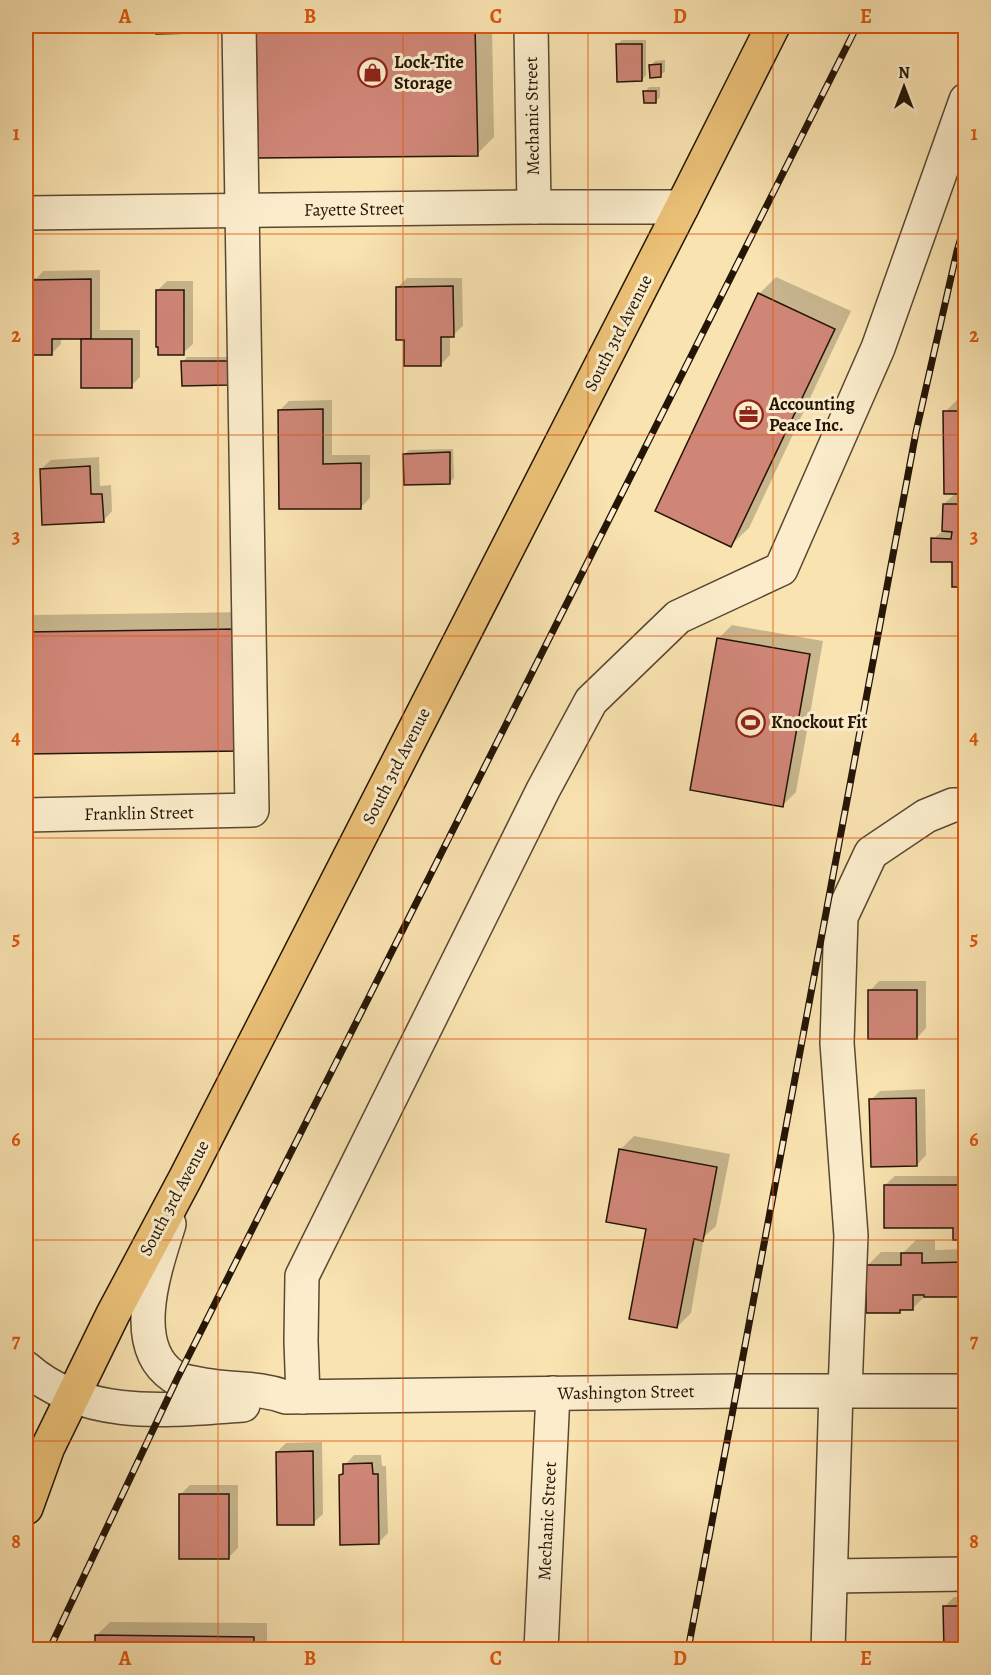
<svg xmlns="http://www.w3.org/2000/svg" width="991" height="1675" font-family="Alegreya,serif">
	<rect width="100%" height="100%" fill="#f9e3b1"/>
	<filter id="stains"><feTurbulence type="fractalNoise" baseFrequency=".00333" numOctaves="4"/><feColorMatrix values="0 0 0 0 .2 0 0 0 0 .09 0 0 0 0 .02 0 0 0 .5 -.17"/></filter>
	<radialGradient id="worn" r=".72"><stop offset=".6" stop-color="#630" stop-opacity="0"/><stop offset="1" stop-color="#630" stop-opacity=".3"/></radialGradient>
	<!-- shadow -->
	<g fill="#0003">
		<polygon points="157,26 233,26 157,32"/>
		<polygon points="257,26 492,26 494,137 477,154 260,157"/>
		<polygon points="622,40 646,40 646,75 642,80 617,45"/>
		<polygon points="665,60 665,71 661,75 651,65 655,61"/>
		<polygon points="649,87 660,87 660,97 655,102 645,92"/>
		<polygon points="100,270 100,330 140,330 140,377 131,386 83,337 61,338 61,344 52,353 26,353 26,282 30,278 37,278 43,271"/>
		<polygon points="776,277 851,311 749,528 731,545 759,294"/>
		<polygon points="407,278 462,278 463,326 453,335 450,335 450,355 441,364 405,338 397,288"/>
		<polygon points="167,281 193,281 193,344 183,353 158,290"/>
		<polygon points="187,357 232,357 232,379 228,384 183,362"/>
		<polygon points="959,398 966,398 966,586 954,561 933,539 944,530 944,504 956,493 945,412"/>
		<polygon points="332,400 332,455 370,455 370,498 361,507 280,508 280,410 289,401"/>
		<polygon points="453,449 454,478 449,483 405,454 409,450"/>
		<polygon points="99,457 100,486 111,485 112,511 103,521 41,469 51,460"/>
		<polygon points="255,612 239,750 26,752 26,622 32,615"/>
		<polygon points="732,625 823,641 796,792 782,806 718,639"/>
		<polygon points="879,981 926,981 926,1028 917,1038 870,991"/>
		<polygon points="925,1089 926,1155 917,1165 871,1100 880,1091"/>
		<polygon points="966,1113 966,1238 955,1227 885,1185 895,1176 960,1176 961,1117"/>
		<polygon points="634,1136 730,1154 716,1226 704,1237 691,1313 677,1327 647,1228 620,1150"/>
		<polygon points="916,1240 935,1240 935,1250 966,1249 966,1295 925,1296 913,1308 902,1308 899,1311 867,1266 881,1252 904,1252"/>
		<polygon points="322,1442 323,1514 313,1523 277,1452 286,1443"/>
		<polygon points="354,1455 381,1455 382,1466 386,1466 388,1533 378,1543 340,1476 345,1471 345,1465"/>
		<polygon points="190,1485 238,1485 238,1548 228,1558 181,1494"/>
		<polygon points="954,1597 966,1597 966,1650 944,1607"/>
		<polygon points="110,1622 267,1623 267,1650 96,1650 96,1636"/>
	</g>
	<!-- building -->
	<g fill="#cf8677" stroke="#241506" stroke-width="1.5">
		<polygon points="156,26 229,26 229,32 156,34"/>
		<polygon points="256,26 475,26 478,156 258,158"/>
		<polygon points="616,44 642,44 642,81 617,82"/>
		<polygon points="661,64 661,77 650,78 649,65"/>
		<polygon points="643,91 656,91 656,103 644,103"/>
		<polygon points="91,279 91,339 52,339 52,355 26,355 26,286 32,286 32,280"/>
		<polygon points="453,286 454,337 441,337 441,366 404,366 404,340 396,340 396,287"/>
		<polygon points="156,290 184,290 184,355 158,355 158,347 156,347"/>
		<polygon points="758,293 835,329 731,547 655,511"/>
		<rect x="81" y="339" width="51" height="49"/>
		<polygon points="181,361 228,361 228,385 182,386"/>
		<polygon points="323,409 323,464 361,463 361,509 279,509 278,410"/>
		<polygon points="943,411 966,411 966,494 944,494"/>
		<polygon points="450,452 450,484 404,485 403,454"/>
		<polygon points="90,466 91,494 102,494 104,522 42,525 40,469"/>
		<polygon points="943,504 966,504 966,587 952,587 952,562 931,562 931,538 951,539 952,532 942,531"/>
		<polygon points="238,629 240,751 26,754 26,632"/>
		<polygon points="717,638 810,654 783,807 690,790"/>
		<polygon points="966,872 966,967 962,967 959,873"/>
		<rect x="868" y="990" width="49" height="49"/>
		<polygon points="916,1098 917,1166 871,1167 869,1099"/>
		<polygon points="960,1116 966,1116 966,1175 958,1175"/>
		<polygon points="619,1149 717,1167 703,1241 694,1239 677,1328 629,1319 646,1229 606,1222"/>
		<polygon points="884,1185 958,1185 958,1196 966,1196 966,1240 953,1240 953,1228 884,1228"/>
		<polygon points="901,1253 922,1253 922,1263 966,1262 966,1297 924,1297 924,1295 913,1295 913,1310 900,1310 900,1313 866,1313 866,1265 901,1265"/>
		<polygon points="313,1451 314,1525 277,1525 276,1452"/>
		<polygon points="372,1463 373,1474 378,1474 379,1544 340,1545 339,1475 343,1474 343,1464"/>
		<rect x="179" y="1494" width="50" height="65"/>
		<polygon points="943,1606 966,1606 966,1650 944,1650"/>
		<polygon points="95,1635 254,1637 254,1650 95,1650"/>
	</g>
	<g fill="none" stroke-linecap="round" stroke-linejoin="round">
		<defs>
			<g id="minor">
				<polyline points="531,26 534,207"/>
				<polyline points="26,213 534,207 682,207"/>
				<polyline points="26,815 252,810 239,26"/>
				<path d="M169,1224c-13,42 -42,121 4,152 8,6 21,7 31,9 29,5 54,2 82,12l450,-6h230"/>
				<path d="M26,1368c60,53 144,42 217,37"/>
				<polyline points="845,1391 851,1236 837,1043 841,917 871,853 926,816 953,805 966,805"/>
				<polyline points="303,1397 301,1341 302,1276 543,790 591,701 678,617 781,569 878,348 966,100"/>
				<polyline points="831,1576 966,1574"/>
				<polyline points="541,1650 553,1393"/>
				<polyline points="828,1650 836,1391"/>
			</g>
			<polyline id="major" points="26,1508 48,1447 113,1314 186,1177 682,207 773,26"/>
		</defs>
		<!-- minor casing -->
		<use href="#minor" stroke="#594831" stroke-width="36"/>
		<!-- major casing -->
		<use href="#major" stroke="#241506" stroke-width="36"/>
		<!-- minor -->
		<use href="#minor" stroke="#fbedcc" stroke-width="33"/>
		<!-- major -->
		<use href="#major" stroke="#ecc278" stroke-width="33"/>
		<defs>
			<g id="rail">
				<polyline points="49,1650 177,1379 857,26"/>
				<polyline points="688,1650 916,432 957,251 966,221"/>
			</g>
		</defs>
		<!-- rail casing -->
		<use href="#rail" stroke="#241506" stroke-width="7"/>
		<!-- rail -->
		<use href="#rail" stroke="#fbedcc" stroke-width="4.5" stroke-dasharray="14" stroke-linecap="butt"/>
	</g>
	<!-- grid -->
	<path fill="none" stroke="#de560c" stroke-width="1.5" stroke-opacity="0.55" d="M218,26v1624M403,26v1624M588,26v1624M773,26v1624M26,234h940M26,435h940M26,636h940M26,838h940M26,1039h940M26,1240h940M26,1441h940"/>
	<!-- icons -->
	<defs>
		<symbol id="shop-ring" viewBox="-11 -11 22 22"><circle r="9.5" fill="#fbedcc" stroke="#8f2418" stroke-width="1.5"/><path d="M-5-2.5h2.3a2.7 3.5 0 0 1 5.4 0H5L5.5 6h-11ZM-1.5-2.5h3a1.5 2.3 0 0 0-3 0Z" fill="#8f2418"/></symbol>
		<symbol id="office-ring" viewBox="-11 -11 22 22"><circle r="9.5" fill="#fbedcc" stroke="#8f2418" stroke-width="1.5"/><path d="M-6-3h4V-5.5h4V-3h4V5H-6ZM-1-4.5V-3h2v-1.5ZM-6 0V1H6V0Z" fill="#8f2418"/></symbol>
		<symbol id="stadium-ring" viewBox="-11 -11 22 22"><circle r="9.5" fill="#fbedcc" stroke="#8f2418" stroke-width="1.5"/><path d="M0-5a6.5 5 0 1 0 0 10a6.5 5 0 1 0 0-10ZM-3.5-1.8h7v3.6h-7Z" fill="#8f2418"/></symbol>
	</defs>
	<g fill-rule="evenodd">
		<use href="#shop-ring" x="356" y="56" width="33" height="33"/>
		<use href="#office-ring" x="732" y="398" width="33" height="33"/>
		<use href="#stadium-ring" x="734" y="706" width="33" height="33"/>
	</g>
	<g text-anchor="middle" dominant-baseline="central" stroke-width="6" stroke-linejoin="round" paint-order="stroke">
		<!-- poi labels -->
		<g font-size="18" font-weight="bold" fill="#241506" stroke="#fbedcc" text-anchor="start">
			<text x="394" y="62">Lock-Tite<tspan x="394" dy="21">Storage</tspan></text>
			<text x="769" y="404">Accounting<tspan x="769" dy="21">Peace Inc.</tspan></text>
			<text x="771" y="722">Knockout Fit</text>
		</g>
		<!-- street labels -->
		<g font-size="18" fill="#241506" stroke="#fbedcc">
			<text transform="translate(532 116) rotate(-91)">Mechanic Street</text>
			<text transform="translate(354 209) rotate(-1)">Fayette Street</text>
			<text transform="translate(618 333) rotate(-63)">South 3rd Avenue</text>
			<text transform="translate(396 766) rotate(-63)">South 3rd Avenue</text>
			<text transform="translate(139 813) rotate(-1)">Franklin Street</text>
			<text transform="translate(174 1198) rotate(-62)">South 3rd Avenue</text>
			<text transform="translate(626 1392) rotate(-1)">Washington Street</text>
			<text transform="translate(547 1521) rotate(-87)">Mechanic Street</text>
		</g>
	</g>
	<!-- margin -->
	<rect width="991" height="1675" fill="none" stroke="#f9e3b1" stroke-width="66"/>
	<!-- north arrow -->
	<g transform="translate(904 87)" stroke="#fbedcc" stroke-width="4.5" paint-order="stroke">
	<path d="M0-4.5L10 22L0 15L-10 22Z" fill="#241506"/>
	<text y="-9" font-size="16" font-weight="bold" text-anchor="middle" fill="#241506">N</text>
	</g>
	<rect x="33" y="33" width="925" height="1609" fill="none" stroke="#de560c" stroke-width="2"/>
	<g font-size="20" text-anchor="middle" font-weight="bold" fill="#de560c">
		<text x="125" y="23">A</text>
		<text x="310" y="23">B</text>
		<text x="496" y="23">C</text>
		<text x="680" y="23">D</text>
		<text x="866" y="23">E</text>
		<text x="16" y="140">1</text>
		<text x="974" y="140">1</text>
		<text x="16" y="342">2</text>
		<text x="974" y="342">2</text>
		<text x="16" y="543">3</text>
		<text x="974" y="543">3</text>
		<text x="16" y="744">4</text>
		<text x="974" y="744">4</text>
		<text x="16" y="945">5</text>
		<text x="974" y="945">5</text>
		<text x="16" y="1146">6</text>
		<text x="974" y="1146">6</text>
		<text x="16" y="1347">7</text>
		<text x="974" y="1347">7</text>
		<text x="16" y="1548">8</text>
		<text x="974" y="1548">8</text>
		<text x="125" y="1665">A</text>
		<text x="310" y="1665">B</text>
		<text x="496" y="1665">C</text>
		<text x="680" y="1665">D</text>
		<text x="866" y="1665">E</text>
	</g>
	<rect width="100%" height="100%" filter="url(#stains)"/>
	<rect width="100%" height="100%" fill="url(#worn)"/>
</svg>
